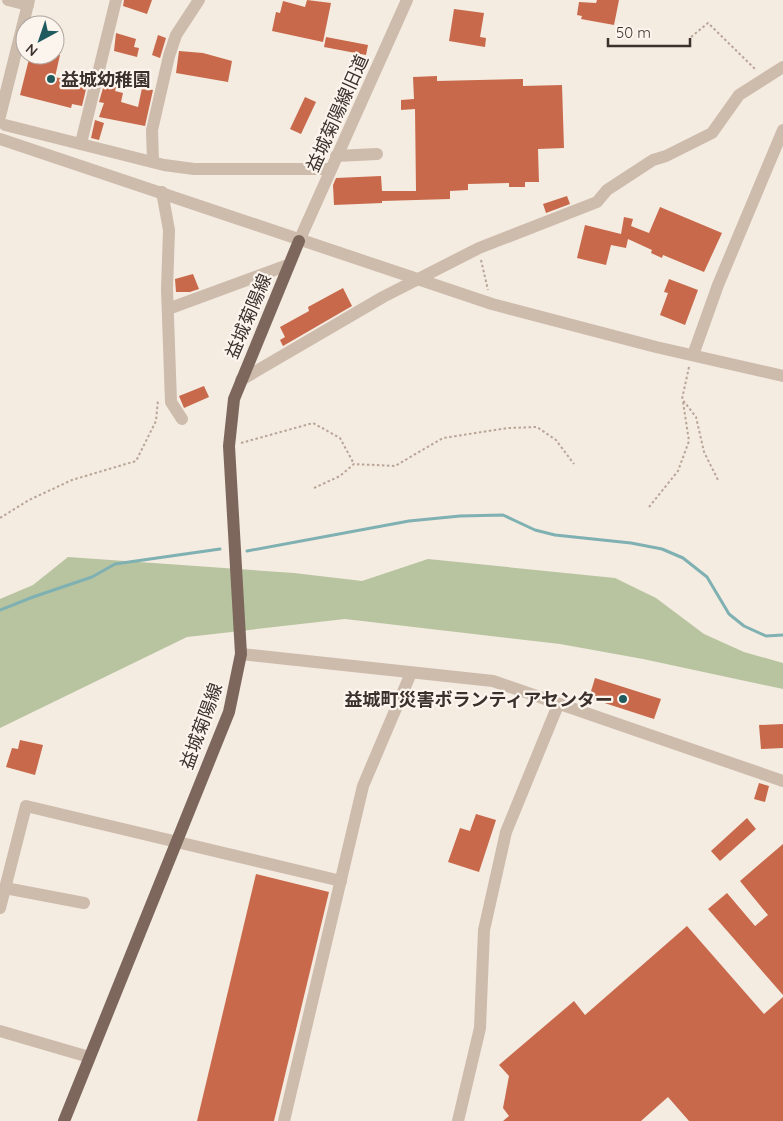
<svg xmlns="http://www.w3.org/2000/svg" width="783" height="1121" font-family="Quicksand,'Noto Sans JP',sans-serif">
	<rect width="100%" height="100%" fill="#f4ebe1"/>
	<!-- green -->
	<polygon fill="#b8c4a0" points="68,557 294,573 362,581 428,559 615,578 656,598 704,634 744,652 783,663 783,689 643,659 560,644 345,619 187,637 0,728 0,599 33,585"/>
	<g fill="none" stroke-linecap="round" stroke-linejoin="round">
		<!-- stream -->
		<g stroke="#7fb0b2" stroke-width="3">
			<polyline points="247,551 409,521 460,516 503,515 535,530 555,535 631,543 662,549 683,558 707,577 729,614 744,626 766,636 783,635"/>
			<polyline points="0,610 33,597 92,577 115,564 220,549"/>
		</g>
	</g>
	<!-- building -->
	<g fill="#c8694b">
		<polygon points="124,0 152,0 147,14 123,6"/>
		<polygon points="307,0 331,3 323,42 272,31 276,12 280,13 283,1 305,7"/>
		<polygon points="597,0 619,0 614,25 581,19 582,16 577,15 579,2 596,3"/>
		<polygon points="454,9 484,13 480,37 486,38 485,47 449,41"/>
		<polygon points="116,33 136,39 134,47 139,48 137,57 114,51"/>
		<polygon points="158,35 166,38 160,58 152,55"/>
		<polygon points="326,37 368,45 366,55 324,47"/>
		<polygon points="179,51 203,53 232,61 228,82 176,73"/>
		<polygon points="30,55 60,55 55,77 87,85 82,106 72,104 71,108 20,95"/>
		<polygon points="437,76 437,81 523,79 523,86 562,85 564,148 538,149 539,182 525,182 525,187 509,187 509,183 468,184 468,190 450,191 450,199 382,201 382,203 334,205 333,185 336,178 381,176 382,191 416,191 415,109 401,110 401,100 414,99 413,77"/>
		<polygon points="107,84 116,87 115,91 123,93 121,102 138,107 142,88 153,90 145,126 99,117 104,103 99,102 103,88 105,89"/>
		<polygon points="305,97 316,102 301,134 290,129"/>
		<polygon points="95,120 104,123 99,140 91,138"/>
		<polygon points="567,196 570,204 546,213 543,204"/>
		<polygon points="660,207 722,233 704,272 663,255 662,258 651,253 652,250 628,239 626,248 611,245 606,265 577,258 585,225 621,234 624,217 633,219 631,226 649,233"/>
		<polygon points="193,274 199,289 190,292 176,292 175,279"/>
		<polygon points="669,279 698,290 685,325 660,315 668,293 664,292"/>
		<polygon points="343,288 352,306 283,346 280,340 285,337 280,327 309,311 308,307"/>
		<polygon points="204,386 209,397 184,408 179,396"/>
		<polygon points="595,678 661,699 654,719 589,698"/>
		<polygon points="783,724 783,748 761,749 759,725"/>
		<polygon points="20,740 43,745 35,775 6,767 12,748 18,749"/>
		<polygon points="759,783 769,786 765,802 754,799"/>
		<polygon points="476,814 496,820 479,872 448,862 460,828 470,831"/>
		<polygon points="747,818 756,829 720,861 711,851"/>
		<polygon points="783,844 783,995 708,909 727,893 755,926 768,915 740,881"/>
		<polygon points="256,874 329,892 274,1121 197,1121"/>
		<polygon points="687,926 764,1014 783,997 783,1121 689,1121 668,1097 641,1121 503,1121 509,1116 503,1108 509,1076 499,1065 574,1001 585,1015"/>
	</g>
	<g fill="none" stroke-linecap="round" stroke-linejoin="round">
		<!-- path -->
		<g stroke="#b9a596" stroke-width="2" stroke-dasharray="2.5 2.5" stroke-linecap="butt">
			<polyline points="691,37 708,23 756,70"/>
			<polyline points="481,260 488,290"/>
			<polyline points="689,367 682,399 696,417 704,452 718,480"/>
			<polyline points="241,443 313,423 340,438 354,464"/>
			<polyline points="314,488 340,476 354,464 395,466 443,438 508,428 537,427 556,440 574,464"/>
			<polyline points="649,507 678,471 689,441 683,402"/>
			<polyline points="0,518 29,500 72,480 136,461 156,421 158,400"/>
		</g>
		<!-- minor -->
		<g stroke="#cdbbac" stroke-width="12">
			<polyline points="8,0 28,5"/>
			<polyline points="0,116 29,0"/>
			<polyline points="5,125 164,165 194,169 331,169"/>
			<polyline points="0,139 492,304 656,347 783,376"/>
			<polyline points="81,143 116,0"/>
			<polyline points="336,156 377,154"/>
			<polyline points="153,162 152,130 169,56 176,35 199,0"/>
			<polyline points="162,192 169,230 167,289 171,402 182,419"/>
			<polyline points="299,241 407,0"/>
			<polyline points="168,309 288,265"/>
			<polyline points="693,355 718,285 783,130"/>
			<polyline points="241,380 383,297 479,248 597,202 607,190 653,160 666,156 712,133 739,95 783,67"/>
			<polyline points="241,654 493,681 783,781"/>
			<polyline points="5,888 84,903"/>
			<polyline points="0,908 26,806 341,881"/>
			<polyline points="0,1031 89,1057"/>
			<polyline points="284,1121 363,786 411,673"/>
			<polyline points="458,1121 480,1028 484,930 506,832 558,705"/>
		</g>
		<!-- major -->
		<polyline stroke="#7d675c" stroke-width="12" points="64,1121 229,712 241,654 229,446 234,399 299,241"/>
	</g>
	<!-- markers -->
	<g fill="#1f5a5e" stroke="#fbf5ee" stroke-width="2">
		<circle cx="51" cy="79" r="5"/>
		<circle cx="623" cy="699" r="5"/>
	</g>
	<g text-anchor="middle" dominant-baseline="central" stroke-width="4.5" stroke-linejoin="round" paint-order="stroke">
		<!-- poi labels -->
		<g font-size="18" font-weight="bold" fill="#3b302b" stroke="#fbf5ee" text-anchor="start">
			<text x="61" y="79">益城幼稚園</text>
			<text x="613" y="699" text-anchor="end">益城町災害ボランティアセンター</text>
		</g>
		<!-- street labels -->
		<g font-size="18" fill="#3b302b" stroke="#fbf5ee">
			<text transform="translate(337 113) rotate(-66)">益城菊陽線旧道</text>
			<text transform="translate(248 316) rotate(-67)">益城菊陽線</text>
			<text transform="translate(201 726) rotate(-70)">益城菊陽線</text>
		</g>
	</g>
	<!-- north arrow -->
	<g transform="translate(40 40) rotate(220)"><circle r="24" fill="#fbf5ee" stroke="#aea6a0"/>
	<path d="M0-4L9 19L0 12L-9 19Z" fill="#1f5a5e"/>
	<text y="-8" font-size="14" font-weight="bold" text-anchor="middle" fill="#3b302b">N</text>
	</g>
	<!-- scale -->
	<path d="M608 38v8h82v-8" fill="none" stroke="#3b302b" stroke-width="2.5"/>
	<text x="616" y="38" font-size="15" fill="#3b302b" stroke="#fbf5ee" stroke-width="4" paint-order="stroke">50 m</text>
</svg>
